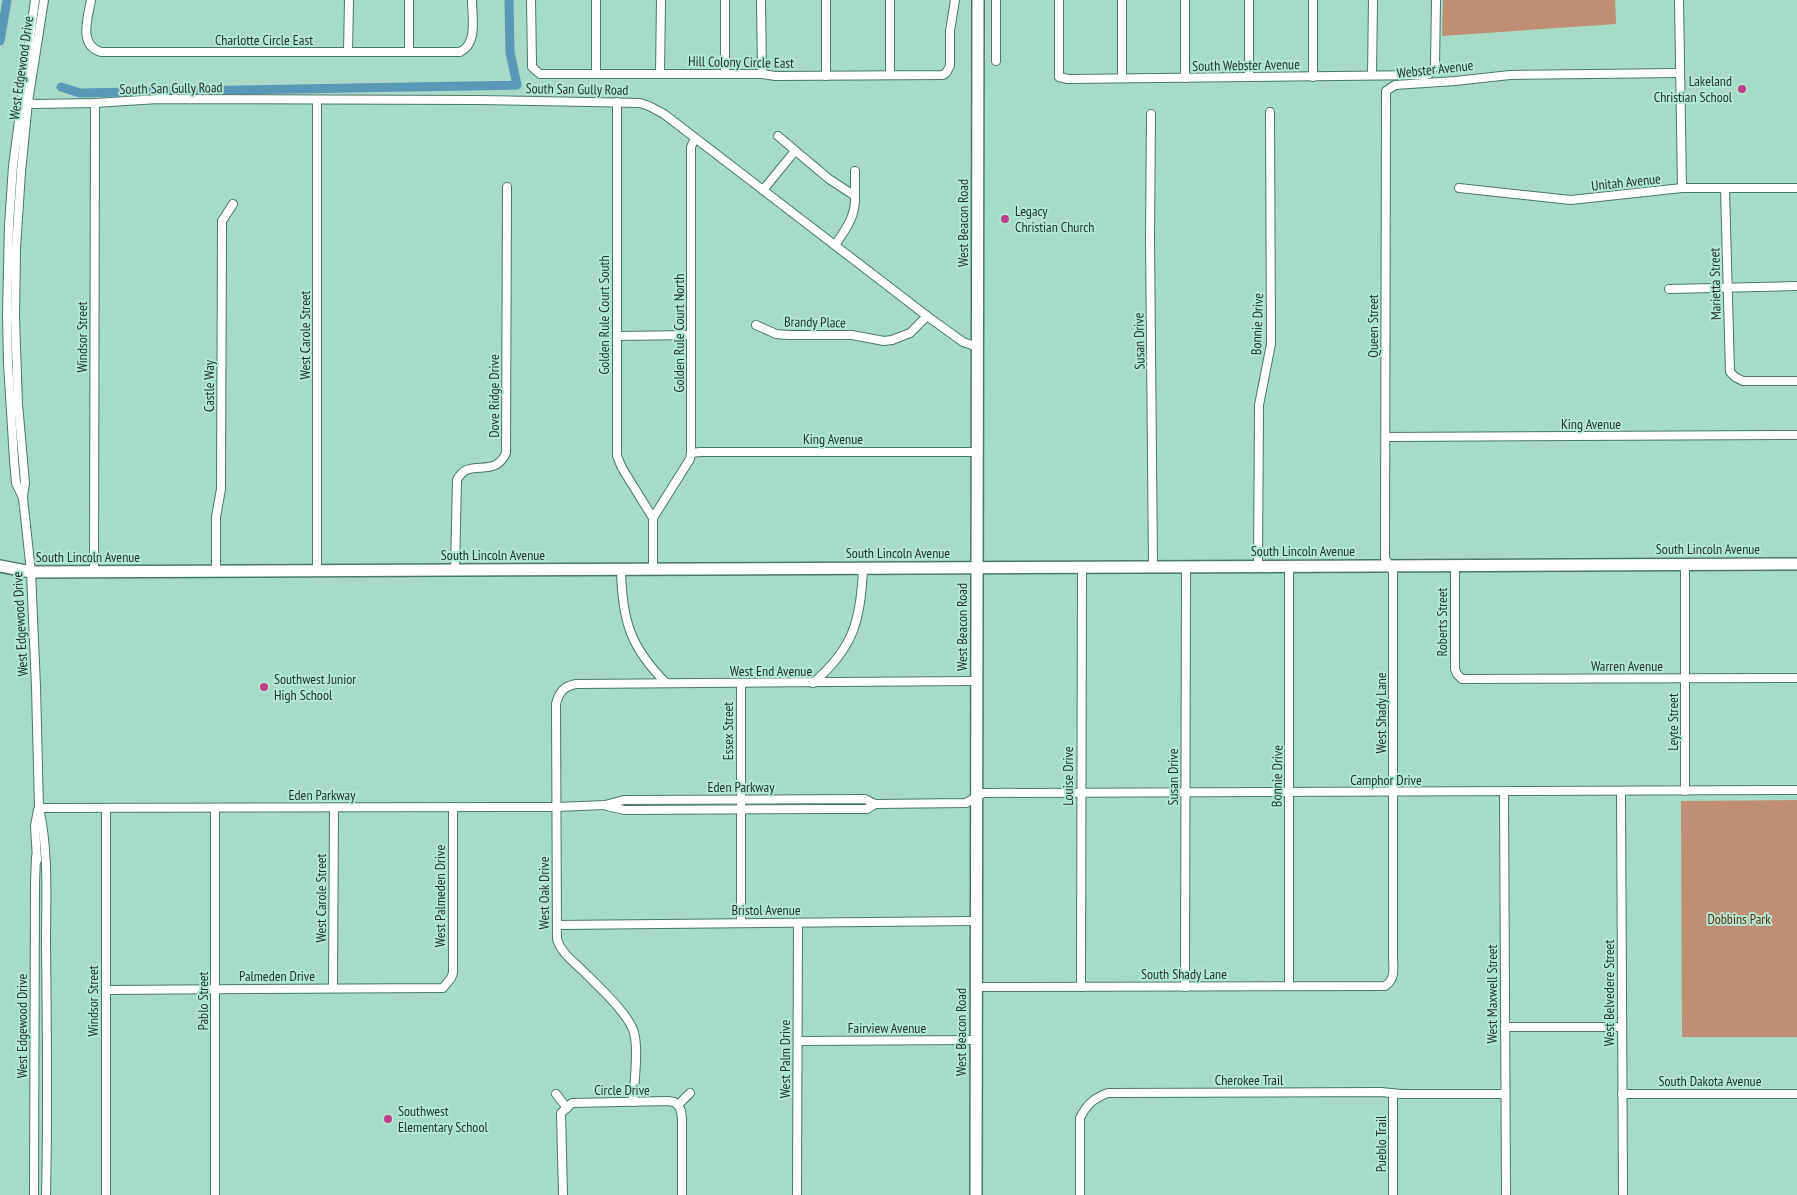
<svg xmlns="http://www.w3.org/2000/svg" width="1797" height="1195" font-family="'PT Sans Narrow',sans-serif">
	<rect width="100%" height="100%" fill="#a7dac7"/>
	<!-- green -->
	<g fill="#be8f75">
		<polygon points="1443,0 1615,0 1616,24 1442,36"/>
		<polygon points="1797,800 1797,1037 1682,1037 1681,801"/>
	</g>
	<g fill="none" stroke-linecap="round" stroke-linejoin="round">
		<!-- canal -->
		<g stroke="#5899b6" stroke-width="9">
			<polyline points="0,41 7,0"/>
			<polyline points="61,87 80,93 517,85 510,52 509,0"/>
		</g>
		<defs>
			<g id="street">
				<path d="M35,0l-22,166 -4,59 -2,90 1,48 6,97 2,23 7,15 8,74 5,115 3,121c10,44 7,91 7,136 1,84 2,167 0,251"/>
				<path d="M91,0c-3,18 -13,45 10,52h359c18,-8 12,-35 12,-52"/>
				<polyline points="531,0 532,62 532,67 540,74 762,74 775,76 943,75 946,73 950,66 950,31 955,0"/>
				<polyline points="596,0 596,74"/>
				<polyline points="725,0 725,73"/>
				<polyline points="761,0 762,74"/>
				<polyline points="826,0 826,76"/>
				<polyline points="890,0 890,75"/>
				<polyline points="1059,0 1059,77 1068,79 1425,75 1429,74 1435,66 1436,0"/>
				<polyline points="1185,0 1185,78"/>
				<polyline points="1249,0 1249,77"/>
				<polyline points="1313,0 1313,77"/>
				<polyline points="1679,0 1682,188"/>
				<polyline points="348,52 349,0"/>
				<polyline points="409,52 409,0"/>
				<polyline points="996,61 996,0"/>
				<polyline points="660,73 661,0"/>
				<polyline points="1372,75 1373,0"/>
				<polyline points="1122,78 1122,0"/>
				<polyline points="20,101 35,104 95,103 158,99 476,100 640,103 649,106 664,114 927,316 963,342 978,347"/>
				<polyline points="617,102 617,456 622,468 653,518"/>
				<polyline points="1151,114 1150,238 1153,567"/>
				<path d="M778,136l51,43 26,17c1,20 -9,33 -20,49"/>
				<polyline points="855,171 855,196"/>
				<polyline points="1459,188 1571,200 1682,188 1797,188"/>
				<polyline points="1725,188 1730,372 1735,377 1743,381 1797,381"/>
				<polyline points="763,190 795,151"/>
				<polyline points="1669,289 1797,286"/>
				<polyline points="756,325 776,334 788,335 852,335 884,341 892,340 910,333 927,316"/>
				<polyline points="617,336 691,335"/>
				<polyline points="1386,437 1797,435"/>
				<polyline points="691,453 700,452 976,452"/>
				<polyline points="23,496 25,483 18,404 15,318 16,248 21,172 28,102 44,0"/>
				<polyline points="653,518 690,459 691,453 691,147 695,138"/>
				<polyline points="653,518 653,569"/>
				<polyline points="1455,565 1455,669 1457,674 1462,679 1797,678"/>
				<polyline points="1258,567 1259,405 1271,344 1270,112"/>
				<path d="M621,569c1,51 9,78 45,114"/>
				<path d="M455,570l2,-90c12,-24 37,0 49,-27l1,-266"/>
				<polyline points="216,571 216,517 221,489 222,230 222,221 233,204"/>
				<polyline points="317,571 317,100"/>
				<polyline points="94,572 95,103"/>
				<polyline points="741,683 741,923"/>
				<path d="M813,683c41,-35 48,-64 50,-115"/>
				<polyline points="1621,791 1623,1195"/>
				<polyline points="1685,791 1685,564"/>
				<polyline points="1504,792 1506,1195"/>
				<polyline points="607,806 624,810 833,809 867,809 875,804"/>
				<polyline points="39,808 556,807 605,805 624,800 865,799 875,804 966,803 983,793 1797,790"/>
				<polyline points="215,808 215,1195"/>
				<polyline points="37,860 35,826 38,810"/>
				<polyline points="557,925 976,921"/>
				<polyline points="1289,986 1289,567"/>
				<path d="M977,987l408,-1c11,-7 8,-18 8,-29v-385l-8,-14 1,-467 9,-6 60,-4 55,-6 169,-2"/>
				<polyline points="1081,987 1082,566"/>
				<polyline points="1185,987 1186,567"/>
				<polyline points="333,988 334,808"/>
				<polyline points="106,990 443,988 451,978 453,973 453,807"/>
				<polyline points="1505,1027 1622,1027"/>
				<polyline points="798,1041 976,1040"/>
				<polyline points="556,1094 567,1108"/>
				<polyline points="1393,1094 1393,1195"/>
				<polyline points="1622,1094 1797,1094"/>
				<path d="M633,1102c1,-18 6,-52 1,-69 -4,-18 -37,-48 -51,-62 -10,-10 -22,-18 -26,-32l-1,-235c3,-12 8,-18 20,-20l401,-3"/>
				<polyline points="678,1105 681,1111 682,1118 682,1195"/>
				<polyline points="678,1105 690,1093"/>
				<polyline points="34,1195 35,883 36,857"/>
				<polyline points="106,1195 106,808"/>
				<polyline points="563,1195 561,1113 572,1103 668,1101 674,1102 678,1105"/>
				<polyline points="797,1195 798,923"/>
				<path d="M1080,1195v-77c7,-14 14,-20 28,-25l273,-1 20,2h104"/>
			</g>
			<g id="secondary">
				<polyline points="0,566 31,572 1797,564"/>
				<polyline points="976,1195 978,0"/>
			</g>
		</defs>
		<!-- street casing -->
		<use href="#street" stroke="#4a7968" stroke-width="10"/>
		<!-- secondary casing -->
		<use href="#secondary" stroke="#4a7968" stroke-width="14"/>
		<!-- street -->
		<use href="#street" stroke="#fff" stroke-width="8"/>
		<!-- secondary -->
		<use href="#secondary" stroke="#fff" stroke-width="11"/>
	</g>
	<!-- markers -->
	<g fill="#bf3d87" stroke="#b4e7d4" stroke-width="2">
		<circle cx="1742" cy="89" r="5"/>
		<circle cx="1005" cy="219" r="5"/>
		<circle cx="264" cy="687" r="5"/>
		<circle cx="388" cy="1119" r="5"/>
	</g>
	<g text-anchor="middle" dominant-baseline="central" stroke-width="4" stroke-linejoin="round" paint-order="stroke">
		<!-- street labels -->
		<g font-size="14" fill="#1e322b" stroke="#b4e7d4">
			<text x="264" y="40">Charlotte Circle East</text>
			<text transform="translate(741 62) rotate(1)">Hill Colony Circle East</text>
			<text transform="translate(1246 65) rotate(-1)">South Webster Avenue</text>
			<text transform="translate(21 68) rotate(-82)">West Edgewood Drive</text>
			<text transform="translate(1435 69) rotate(-6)">Webster Avenue</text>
			<text transform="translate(171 88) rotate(-1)">South San Gully Road</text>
			<text transform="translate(577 89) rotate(1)">South San Gully Road</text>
			<text transform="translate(1626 182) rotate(-6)">Unitah Avenue</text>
			<text transform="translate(963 223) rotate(-90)">West Beacon Road</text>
			<text transform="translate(1715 284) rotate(-91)">Marietta Street</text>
			<text transform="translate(604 315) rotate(-90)">Golden Rule Court South</text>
			<text transform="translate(815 322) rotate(1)">Brandy Place</text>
			<text transform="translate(1257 324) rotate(-88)">Bonnie Drive</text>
			<text transform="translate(1373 326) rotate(-90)">Queen Street</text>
			<text transform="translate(679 333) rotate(-90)">Golden Rule Court North</text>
			<text transform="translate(305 335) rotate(-90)">West Carole Street</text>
			<text transform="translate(82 337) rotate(-90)">Windsor Street</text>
			<text transform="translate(1139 341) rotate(-91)">Susan Drive</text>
			<text transform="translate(209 386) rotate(-90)">Castle Way</text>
			<text transform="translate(494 396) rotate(-90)">Dove Ridge Drive</text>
			<text x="1591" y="424">King Avenue</text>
			<text x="833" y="439">King Avenue</text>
			<text x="1708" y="549">South Lincoln Avenue</text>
			<text x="1303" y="551">South Lincoln Avenue</text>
			<text x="898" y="553">South Lincoln Avenue</text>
			<text x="493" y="555">South Lincoln Avenue</text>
			<text x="88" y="557">South Lincoln Avenue</text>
			<text transform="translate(1442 622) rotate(-90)">Roberts Street</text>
			<text transform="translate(20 624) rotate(-93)">West Edgewood Drive</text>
			<text transform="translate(962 627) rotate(-90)">West Beacon Road</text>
			<text x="1627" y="666">Warren Avenue</text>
			<text x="771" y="671">West End Avenue</text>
			<text transform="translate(1381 713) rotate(-90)">West Shady Lane</text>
			<text transform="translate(1673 722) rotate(-90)">Leyte Street</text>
			<text transform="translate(728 731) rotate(-90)">Essex Street</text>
			<text transform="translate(1068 776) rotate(-90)">Louise Drive</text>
			<text transform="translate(1277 776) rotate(-89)">Bonnie Drive</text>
			<text transform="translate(1173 777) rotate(-90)">Susan Drive</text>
			<text x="1386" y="780">Camphor Drive</text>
			<text x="741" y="787">Eden Parkway</text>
			<text x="322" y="795">Eden Parkway</text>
			<text transform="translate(544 893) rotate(-90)">West Oak Drive</text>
			<text transform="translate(440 896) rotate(-90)">West Palmeden Drive</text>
			<text transform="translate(321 898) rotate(-90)">West Carole Street</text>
			<text x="766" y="910">Bristol Avenue</text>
			<text x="1184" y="974">South Shady Lane</text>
			<text x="277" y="976">Palmeden Drive</text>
			<text transform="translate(1609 993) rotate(-90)">West Belvedere Street</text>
			<text transform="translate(1492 994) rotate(-90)">West Maxwell Street</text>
			<text transform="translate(93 1001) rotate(-90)">Windsor Street</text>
			<text transform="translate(203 1001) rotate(-90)">Pablo Street</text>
			<text transform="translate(22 1026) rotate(-90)">West Edgewood Drive</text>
			<text x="887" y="1028">Fairview Avenue</text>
			<text transform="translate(961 1032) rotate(-90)">West Beacon Road</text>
			<text transform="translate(785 1059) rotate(-90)">West Palm Drive</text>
			<text x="1249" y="1080">Cherokee Trail</text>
			<text x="1710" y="1081">South Dakota Avenue</text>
			<text x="622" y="1090">Circle Drive</text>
			<text transform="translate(1381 1144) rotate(-90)">Pueblo Trail</text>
		</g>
		<!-- poi labels -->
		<g font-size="14" fill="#1e322b" stroke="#b4e7d4" text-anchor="start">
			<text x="1732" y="81" text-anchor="end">Lakeland<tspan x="1732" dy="16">Christian School</tspan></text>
			<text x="1015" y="211">Legacy<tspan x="1015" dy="16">Christian Church</tspan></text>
			<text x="274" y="679">Southwest Junior<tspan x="274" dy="16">High School</tspan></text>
			<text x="398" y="1111">Southwest<tspan x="398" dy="16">Elementary School</tspan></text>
		</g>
		<!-- park labels -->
		<g font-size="14" fill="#612c09" stroke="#b4e7d4">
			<text x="1739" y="919">Dobbins Park</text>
		</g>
	</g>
</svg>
